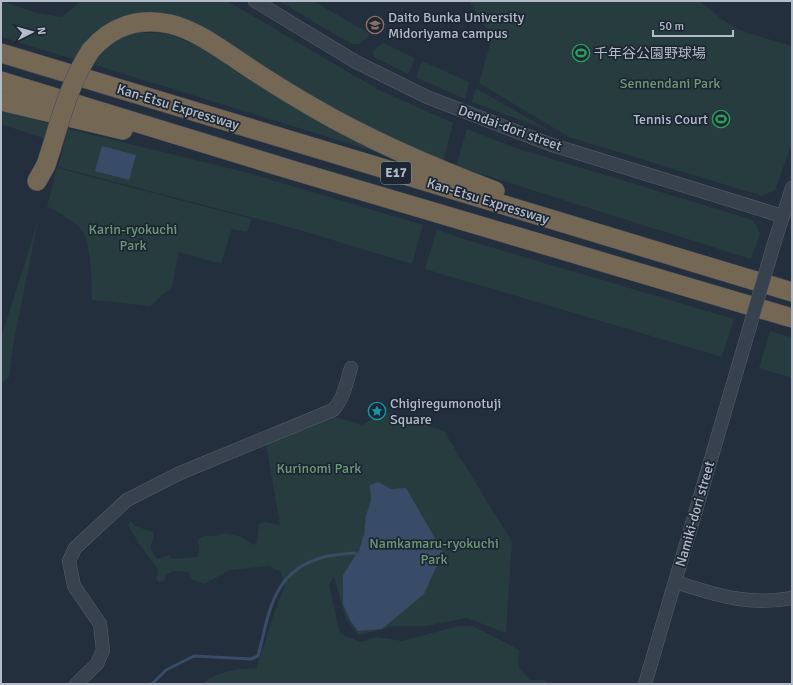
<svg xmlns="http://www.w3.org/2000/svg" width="793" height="685" font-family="Signika,'Noto Sans JP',sans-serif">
	<rect width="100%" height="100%" fill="#242f3e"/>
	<!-- green -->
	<g fill="#263c3f">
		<polygon points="1,1 37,13 62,17 81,1 227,1 379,90 453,123 443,162 394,140 313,99 210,32 172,15 138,15 100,29 74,59 1,37"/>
		<polygon points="279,1 313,1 370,34 360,44 351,44"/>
		<polygon points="469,1 699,1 723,20 741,31 792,46 792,143 775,190 762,196 569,137 479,83 492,38"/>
		<path d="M135,32l34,2 31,13 48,32 61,36 93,45 -310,-96c13,-18 23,-23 43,-32z"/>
		<polygon points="383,43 415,58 408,74 374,57 373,51"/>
		<polygon points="422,61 469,82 465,99 416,77"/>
		<polygon points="476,88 552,132 472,102"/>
		<polygon points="1,110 50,124 46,139 1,124"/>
		<polygon points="68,129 241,171 423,225 412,264 296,229 58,167"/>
		<polygon points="467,129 516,148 753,220 760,234 751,259 456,166"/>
		<path d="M57,168l195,51 -5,13 -15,-3 -11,35 -42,-12 -7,35 -22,19 -58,-6c-1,-19 0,-51 -9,-68 -6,-9 -26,-21 -36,-25z"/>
		<polygon points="38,221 13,346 9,377 1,384 1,338"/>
		<polygon points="437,229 463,239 734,319 722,357 425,269"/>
		<polygon points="770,331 792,338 792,378 759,368"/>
		<path d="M386,412l58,19 68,111 -6,91 -39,-15 -42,8h-30l-36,9 -13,-16 -12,-42 -5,7 11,50 22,8 15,-5 25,4 56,-15h15l46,24 -1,16 12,14h15l3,4h-347c19,-13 32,-15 55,-16 11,-27 16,-56 29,-82l-4,-14 -12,-6 -39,4 -26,14 -12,-5 -4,-7 -15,-1 -7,4 -2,6 -5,1 -3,-3 2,-9 -18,-25 -12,-20 3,-4 4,5 18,6c2,13 -8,11 4,27l12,-4 3,4 25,-2 2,-6 -1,-11c8,-9 16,0 25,-7l19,4 11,8 4,-2 2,-19 6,-2 15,3 -14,-82 66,-27 31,9 9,-6h9z"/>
	</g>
	<!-- water -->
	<g fill="#394c67">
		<polygon points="102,146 136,155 129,180 95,171"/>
		<polygon points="378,482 391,489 406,488 443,552 424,594 382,629 358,631 350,620 343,604 343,575 359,550 364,535 366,516 371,500 370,485"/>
	</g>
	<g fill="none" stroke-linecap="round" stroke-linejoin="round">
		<!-- stream -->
		<path stroke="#394c67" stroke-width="3" d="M152,684l14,-14 28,-14 57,3 7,-3c12,-45 14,-85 66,-99 10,-3 21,-3 31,-4"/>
		<defs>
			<g id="tertiary">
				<polyline points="255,1 356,62 427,97 549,144 782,216"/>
				<polyline points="773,247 792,188"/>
				<path d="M675,582c42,13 72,24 117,16"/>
				<path d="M76,684l21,-20 6,-14 -3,-26 -26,-38 -5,-25 6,-13 52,-48 53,-27 153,-63c11,-11 13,-27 18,-42"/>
				<polyline points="645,684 745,343"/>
			</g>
			<g id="motorway">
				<path d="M91,50c21,-24 48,-33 79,-26 25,6 48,23 69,37 25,17 51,33 77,48 57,33 118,59 179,82"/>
				<polyline points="1,53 792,292"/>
				<polyline points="1,81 295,171 792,318"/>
				<polyline points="1,101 123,130"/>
				<polyline points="37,181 46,165"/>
			</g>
		</defs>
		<!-- tertiary casing -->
		<use href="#tertiary" stroke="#565f6c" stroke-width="14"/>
		<!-- motorway casing -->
		<use href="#motorway" stroke="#434c59" stroke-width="20"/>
		<!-- tertiary -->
		<use href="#tertiary" stroke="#38414e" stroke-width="13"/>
		<!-- motorway -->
		<use href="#motorway" stroke="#746855" stroke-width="19"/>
		<defs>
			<polyline id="tertiary-bridge" points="745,343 773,247"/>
			<path id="motorway-bridge" d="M46,165c13,-39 22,-81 45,-115"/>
		</defs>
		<!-- tertiary-bridge casing -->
		<use href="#tertiary-bridge" stroke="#565f6c" stroke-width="14" stroke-linecap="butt"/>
		<!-- motorway-bridge casing -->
		<use href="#motorway-bridge" stroke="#434c59" stroke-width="20" stroke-linecap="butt"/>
		<!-- tertiary-bridge -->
		<use href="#tertiary-bridge" stroke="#38414e" stroke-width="13"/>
		<!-- motorway-bridge -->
		<use href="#motorway-bridge" stroke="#746855" stroke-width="19"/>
	</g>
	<!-- icons -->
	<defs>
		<symbol id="university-ring" viewBox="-11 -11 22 22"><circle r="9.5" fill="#1d2633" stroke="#8d6e63" stroke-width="1.5"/><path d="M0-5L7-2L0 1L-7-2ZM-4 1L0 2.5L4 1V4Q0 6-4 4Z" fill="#8d6e63"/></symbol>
		<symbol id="stadium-ring" viewBox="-11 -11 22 22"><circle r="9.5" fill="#1d2633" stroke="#2e9e5b" stroke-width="1.5"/><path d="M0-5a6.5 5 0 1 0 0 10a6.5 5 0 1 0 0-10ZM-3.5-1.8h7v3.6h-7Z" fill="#2e9e5b"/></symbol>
		<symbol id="sight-ring" viewBox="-11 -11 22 22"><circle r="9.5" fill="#1d2633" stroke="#0f9aa8" stroke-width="1.5"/><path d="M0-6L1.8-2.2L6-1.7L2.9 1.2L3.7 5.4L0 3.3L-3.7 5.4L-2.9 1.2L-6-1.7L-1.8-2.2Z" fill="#0f9aa8"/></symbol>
	</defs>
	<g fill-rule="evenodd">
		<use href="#university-ring" x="365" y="15" width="20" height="20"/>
		<use href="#stadium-ring" x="571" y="43" width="20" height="20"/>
		<use href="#stadium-ring" x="711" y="109" width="20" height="20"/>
		<use href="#sight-ring" x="367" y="401" width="20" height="20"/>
	</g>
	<g text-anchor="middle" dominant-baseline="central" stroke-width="3.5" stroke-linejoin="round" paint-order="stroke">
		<!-- shield labels -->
		<rect fill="#1d2633" stroke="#878f9c" stroke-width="1" x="381" y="162" width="30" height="22" rx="3"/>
		<g font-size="13" font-weight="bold" fill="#b4bcc9">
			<text x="396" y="173">E17</text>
		</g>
		<!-- poi labels -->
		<g font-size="14" fill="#b4bcc9" stroke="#1d2633" text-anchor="start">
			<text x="388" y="17">Daito Bunka University<tspan x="388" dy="16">Midoriyama campus</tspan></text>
			<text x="594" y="53">千年谷公園野球場</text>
			<text x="708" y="119" text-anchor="end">Tennis Court</text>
			<text x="390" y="403">Chigiregumonotuji<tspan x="390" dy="16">Square</tspan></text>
		</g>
		<!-- park labels -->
		<g font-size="14" fill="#6b9a76" stroke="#1d2633">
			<text x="670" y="83">Sennendani Park</text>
			<text x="133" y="229">Karin-ryokuchi<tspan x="133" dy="16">Park</tspan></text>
			<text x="319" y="468">Kurinomi Park</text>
			<text x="434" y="543">Namkamaru-ryokuchi<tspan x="434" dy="16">Park</tspan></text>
		</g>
		<!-- street labels -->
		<g font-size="14" fill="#b4bcc9" stroke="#1d2633">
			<text transform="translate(178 107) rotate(17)">Kan-Etsu Expressway</text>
			<text transform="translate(510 128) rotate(20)">Dendai-dori street</text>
			<text transform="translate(488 201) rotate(17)">Kan-Etsu Expressway</text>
			<text transform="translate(695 514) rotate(-74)">Namiki-dori street</text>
		</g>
	</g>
	<!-- border -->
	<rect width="793" height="685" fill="none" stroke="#b4bcc9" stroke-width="4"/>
	<!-- north arrow -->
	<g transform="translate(32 32) rotate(84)" stroke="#1d2633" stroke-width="3" paint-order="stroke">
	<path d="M0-3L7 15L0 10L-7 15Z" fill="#b4bcc9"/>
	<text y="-6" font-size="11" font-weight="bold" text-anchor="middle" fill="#b4bcc9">N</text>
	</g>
	<!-- scale -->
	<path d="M653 30v6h80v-6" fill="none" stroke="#b4bcc9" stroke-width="2"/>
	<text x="659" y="30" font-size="12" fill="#b4bcc9" stroke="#1d2633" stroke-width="3" paint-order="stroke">50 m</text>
</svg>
